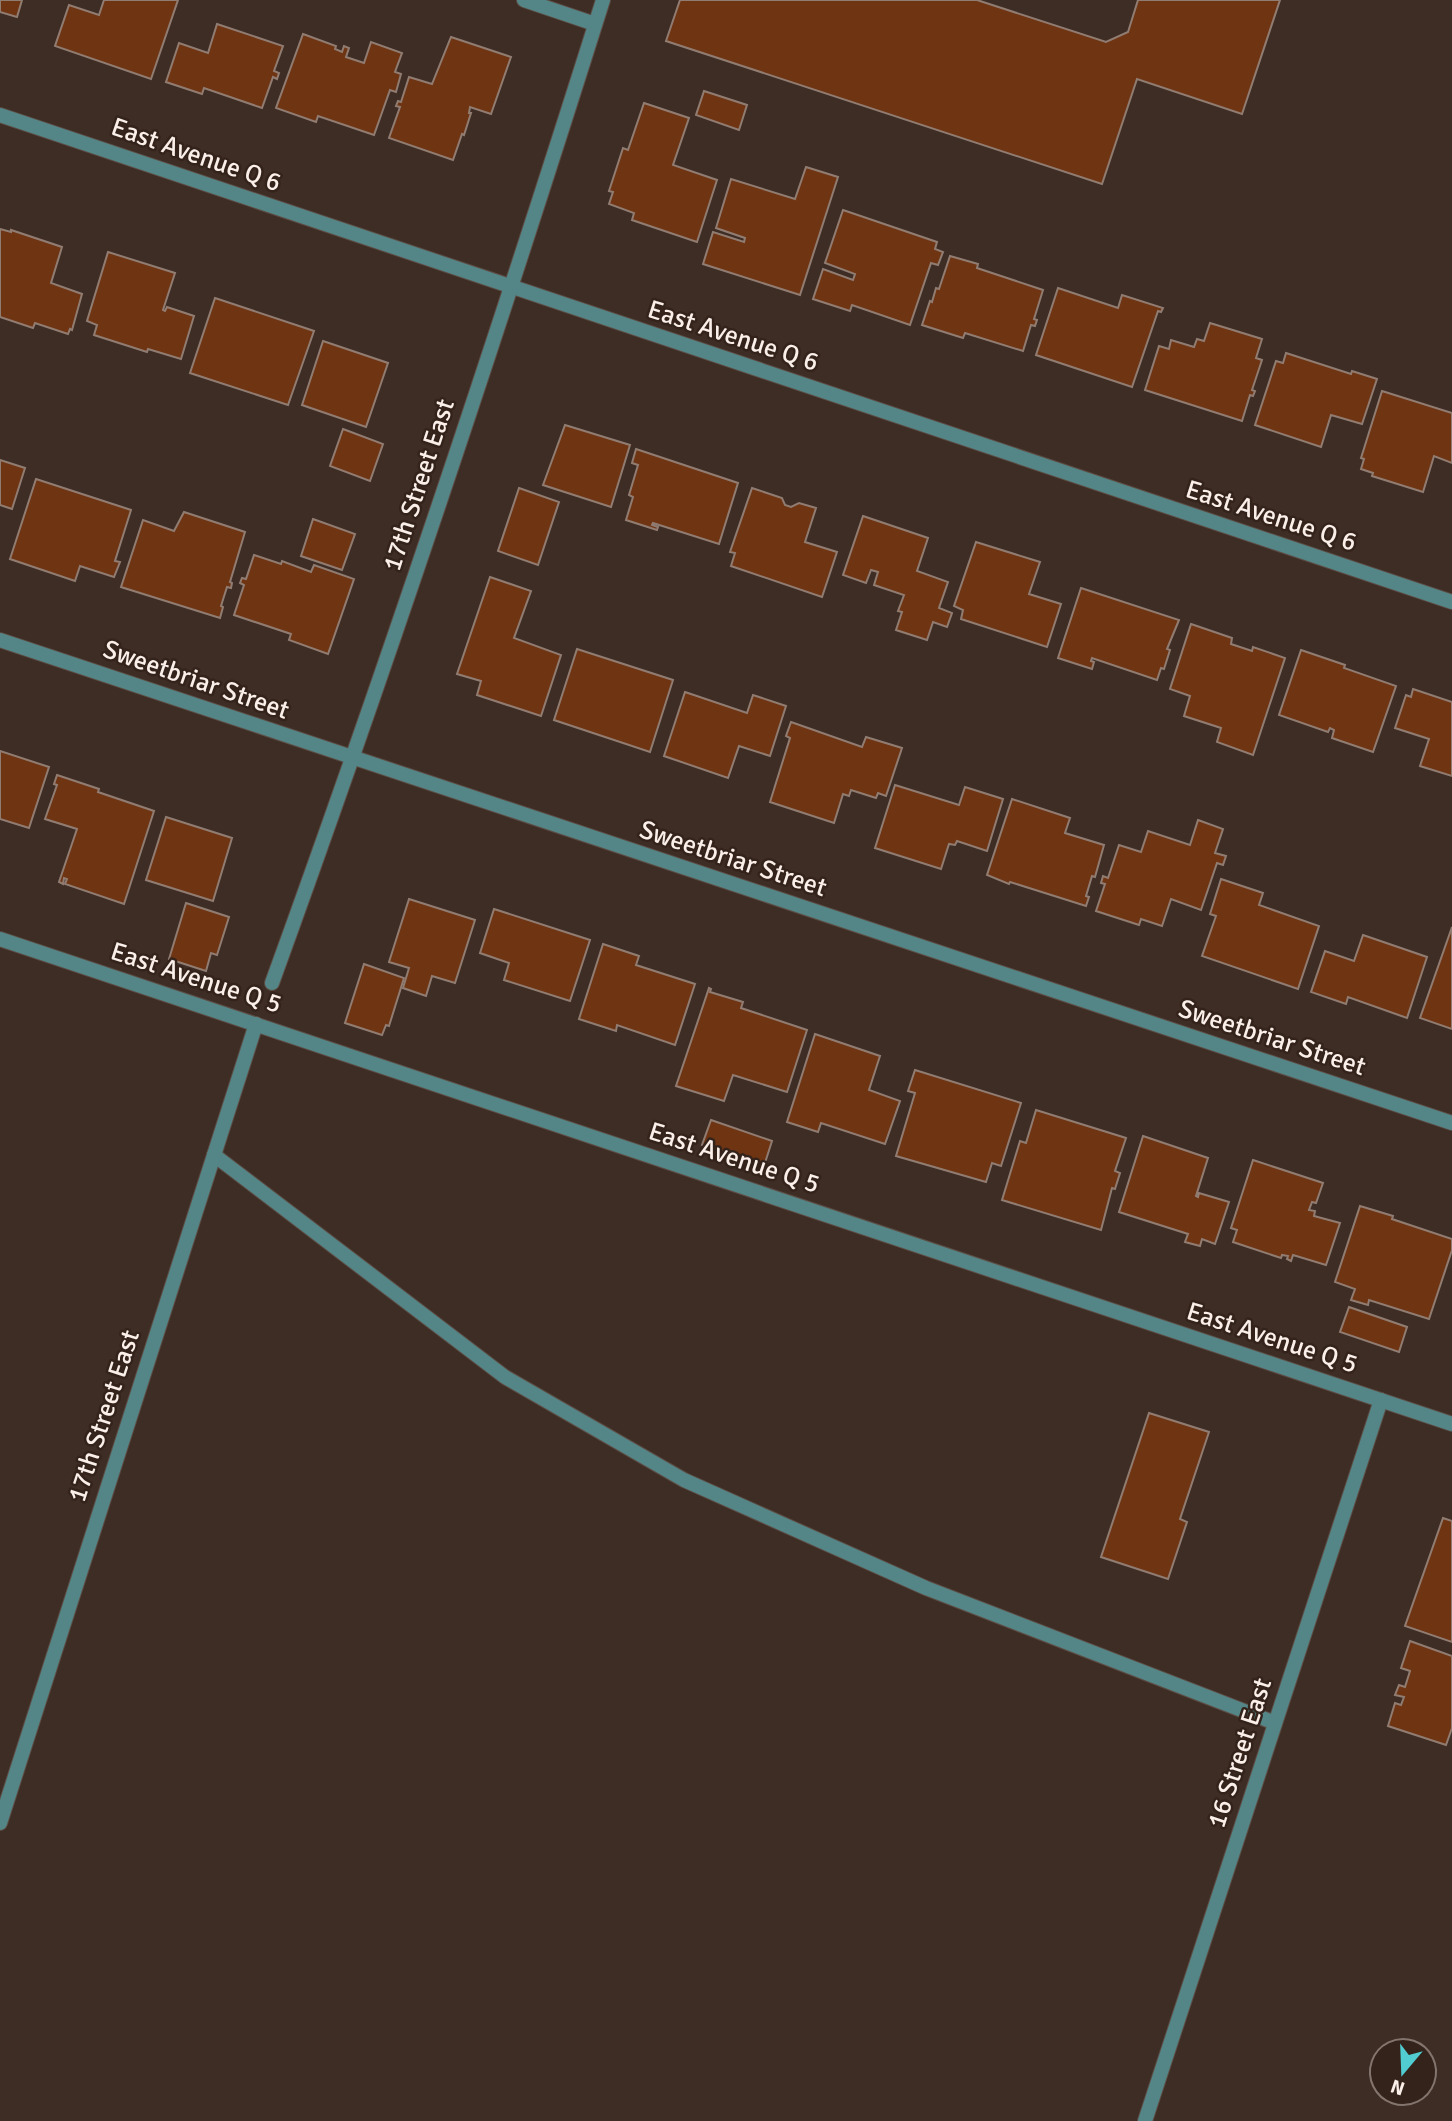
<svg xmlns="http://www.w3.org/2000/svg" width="1452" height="2121" font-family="Signika,sans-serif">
	<rect width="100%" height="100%" fill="#3e2d24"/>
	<!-- building -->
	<g fill="#6f3412" stroke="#917c72" stroke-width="2">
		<polygon points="0,0 22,0 17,17 0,12"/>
		<polygon points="104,0 178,0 151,79 55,46 69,5 99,15"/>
		<polygon points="680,0 977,0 1106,42 1128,32 1138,0 1280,0 1242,114 1137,79 1102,184 666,41"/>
		<polygon points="217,24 283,46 274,71 279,73 277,79 273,77 262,108 204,88 202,94 166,82 179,43 208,53"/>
		<polygon points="303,34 336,46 335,49 342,52 344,46 349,48 346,57 364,63 371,42 402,53 395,72 401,74 396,92 390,90 374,135 318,116 316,122 276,108"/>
		<polygon points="451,37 511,57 491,114 470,107 469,113 471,113 464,135 462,134 453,160 389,138 400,107 396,106 398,101 401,102 409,77 432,84"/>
		<polygon points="704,91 747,105 739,130 696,115"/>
		<polygon points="644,103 689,118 673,165 717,180 697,242 632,220 634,213 609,204 613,192 609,191 623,148 628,150"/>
		<polygon points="806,167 838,177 800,295 703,264 713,232 744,242 745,238 716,228 731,179 795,199"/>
		<polygon points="843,210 937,242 935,249 943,252 938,265 931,263 910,325 852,305 850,311 813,299 823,269 853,280 855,274 825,263"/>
		<polygon points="0,229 11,232 11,230 62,247 51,283 82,294 72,330 70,329 68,334 35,323 33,328 0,317"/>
		<polygon points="108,252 175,273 163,310 165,311 167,307 194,316 181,359 148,349 147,352 94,335 97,325 87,321"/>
		<polygon points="950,256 978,264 977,268 1043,290 1034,319 1037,320 1035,326 1031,325 1023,351 965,333 963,338 922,325 930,301 932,302 936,288 939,289"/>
		<polygon points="1058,288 1118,308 1122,295 1163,308 1161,312 1158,311 1132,387 1036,355"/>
		<polygon points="215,298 314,331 288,405 190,373"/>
		<polygon points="1210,323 1262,339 1256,358 1262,360 1252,390 1255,391 1253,396 1250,395 1242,421 1145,390 1159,346 1169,349 1171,340 1194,347 1197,339 1204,341"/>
		<polygon points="323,341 388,363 366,427 302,405"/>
		<polygon points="1286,353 1351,374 1352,371 1377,379 1362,424 1331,415 1321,447 1255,425 1276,361 1283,363"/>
		<polygon points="1382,391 1452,413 1452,463 1434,456 1423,492 1372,476 1373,473 1361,469 1364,459 1361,458"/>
		<polygon points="565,425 630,445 611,507 543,485"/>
		<polygon points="343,429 383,444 370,481 330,466"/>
		<polygon points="636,449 738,483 719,544 653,523 652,525 658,527 657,530 626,520 633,497 629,495 638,465 632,463"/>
		<polygon points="0,460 25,468 12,509 0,505"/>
		<polygon points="36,479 131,510 115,561 120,562 114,577 80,566 75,581 10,559"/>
		<polygon points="519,488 559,502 538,565 498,551"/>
		<polygon points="752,488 782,498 785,505 791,507 799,503 816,508 805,542 837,552 822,597 731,566 735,553 730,552"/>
		<polygon points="184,512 245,532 230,582 232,583 231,588 227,587 221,606 223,607 220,618 121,587 143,520 174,531"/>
		<polygon points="863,516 928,538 917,571 948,582 939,608 952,613 947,627 933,622 927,640 896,630 902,612 898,611 904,595 874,585 878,572 871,570 866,583 843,575"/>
		<polygon points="313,519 355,534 342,570 301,556"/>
		<polygon points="976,542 1040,562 1029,594 1061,604 1047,647 961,619 963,610 954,606"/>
		<polygon points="254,555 281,564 282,561 311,572 314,565 354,579 328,654 289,640 291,634 234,615 244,585 240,583 242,578 246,579"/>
		<polygon points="490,577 531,591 514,638 561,655 541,716 477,695 481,681 457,674"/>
		<polygon points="1081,588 1179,620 1167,649 1170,650 1164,669 1161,668 1157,680 1092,658 1091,661 1094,662 1092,669 1058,658"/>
		<polygon points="1191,624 1232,638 1231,644 1252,651 1253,647 1285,658 1253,755 1217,742 1221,728 1184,716 1190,696 1170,689"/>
		<polygon points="577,649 673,680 650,752 554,720"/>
		<polygon points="1301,650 1345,665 1344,668 1396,686 1373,752 1332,738 1334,730 1330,728 1328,732 1279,715"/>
		<polygon points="1413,689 1452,702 1452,776 1420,766 1429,739 1395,728 1406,695 1411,697"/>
		<polygon points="685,692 747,713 753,695 786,706 770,756 739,746 728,778 664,756"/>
		<polygon points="791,722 862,747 866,737 902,748 886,796 878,793 876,798 851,790 849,796 843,794 834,823 770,802 790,738 786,736"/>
		<polygon points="0,751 49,767 29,828 0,819"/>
		<polygon points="57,775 99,789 98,792 154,811 124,904 65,884 67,879 64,878 63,884 59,882 77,829 45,819 57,785 54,784"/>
		<polygon points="895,785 959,805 965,787 1003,799 987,851 957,841 955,845 949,844 941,869 875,848"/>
		<polygon points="1012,799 1070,818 1065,833 1104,845 1095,877 1092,876 1086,896 1089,897 1086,906 1010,882 1009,884 987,875"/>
		<polygon points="166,817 232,838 213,901 146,880"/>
		<polygon points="1198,820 1223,829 1215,853 1226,856 1223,865 1217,863 1201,910 1171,899 1162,926 1141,919 1139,925 1096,911 1105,884 1101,883 1103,876 1108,878 1119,845 1141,852 1148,831 1190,845"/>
		<polygon points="1221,879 1263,893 1259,905 1319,926 1298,989 1202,956 1216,916 1210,914"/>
		<polygon points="409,899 475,920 455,983 432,976 426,996 403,988 409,968 389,962"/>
		<polygon points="186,903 229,917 217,955 211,953 206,971 169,959"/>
		<polygon points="494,909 590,940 570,1001 504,980 509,963 480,953"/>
		<polygon points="1452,927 1452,1029 1420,1018"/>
		<polygon points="1363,935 1427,957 1407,1018 1348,997 1346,1004 1311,992 1325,951 1354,961"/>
		<polygon points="603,944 639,956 636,965 695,984 675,1045 617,1025 616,1031 579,1019"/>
		<polygon points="364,964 404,978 389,1026 386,1025 382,1035 345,1023"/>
		<polygon points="709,988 711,989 710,992 743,1002 741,1008 807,1030 787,1092 733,1075 724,1101 676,1086"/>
		<polygon points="815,1034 880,1056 869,1090 900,1101 885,1144 821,1123 818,1132 787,1122"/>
		<polygon points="915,1070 1021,1103 1001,1166 992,1163 986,1182 896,1156 915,1093 908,1091"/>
		<polygon points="1036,1110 1126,1138 1115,1171 1120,1173 1115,1189 1112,1188 1101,1230 1002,1200 1020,1141 1026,1143"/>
		<polygon points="711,1120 772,1141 764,1166 702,1145"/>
		<polygon points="1143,1136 1208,1158 1196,1196 1198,1197 1199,1193 1229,1202 1215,1244 1202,1239 1200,1246 1185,1242 1188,1234 1119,1212"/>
		<polygon points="1253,1160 1323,1183 1316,1203 1312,1202 1309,1210 1315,1211 1314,1216 1340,1223 1326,1265 1293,1255 1291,1261 1287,1259 1288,1256 1282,1255 1281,1258 1233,1242 1237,1230 1231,1228"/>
		<polygon points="1360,1206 1393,1216 1392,1219 1452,1239 1452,1250 1429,1319 1369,1300 1368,1305 1351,1300 1355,1289 1335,1282"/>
		<polygon points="1349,1307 1407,1327 1399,1352 1340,1332"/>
		<polygon points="1149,1413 1209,1432 1180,1519 1187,1522 1168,1579 1101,1557"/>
		<polygon points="1443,1518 1452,1521 1452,1642 1405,1626"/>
		<polygon points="1410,1641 1452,1656 1452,1728 1446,1745 1388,1726 1395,1703 1401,1705 1404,1697 1395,1695 1399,1685 1405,1687 1410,1671 1401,1668"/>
	</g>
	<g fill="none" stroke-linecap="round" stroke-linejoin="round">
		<defs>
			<g id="service">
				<polyline points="524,0 595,24"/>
				<polyline points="214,1155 505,1377 684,1480 926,1588 1275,1723"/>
			</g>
			<g id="minor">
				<polyline points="0,115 1452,602"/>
				<polyline points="0,640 1452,1123"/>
				<polyline points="0,939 1452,1424"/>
				<path d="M272,983c118,-325 227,-653 331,-983"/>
				<polyline points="0,1823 256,1024"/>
				<polyline points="1145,2121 1381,1400"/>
			</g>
		</defs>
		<!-- service casing -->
		<use href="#service" stroke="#5c4c44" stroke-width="16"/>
		<!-- minor casing -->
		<use href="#minor" stroke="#5c4c44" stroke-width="16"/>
		<!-- service -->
		<use href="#service" stroke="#548587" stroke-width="14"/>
		<!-- minor -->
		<use href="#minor" stroke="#548587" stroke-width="14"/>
	</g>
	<g text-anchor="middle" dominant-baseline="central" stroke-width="5" stroke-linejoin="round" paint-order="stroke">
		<!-- street labels -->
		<g font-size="26" fill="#fbefea" stroke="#33231b">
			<text transform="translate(196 155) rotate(19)">East Avenue Q 6</text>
			<text transform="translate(733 336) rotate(18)">East Avenue Q 6</text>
			<text transform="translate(419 485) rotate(-72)">17th Street East</text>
			<text transform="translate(1271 516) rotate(18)">East Avenue Q 6</text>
			<text transform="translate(196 680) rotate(19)">Sweetbriar Street</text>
			<text transform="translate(733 859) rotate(18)">Sweetbriar Street</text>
			<text transform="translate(196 978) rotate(18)">East Avenue Q 5</text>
			<text transform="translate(1272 1038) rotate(18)">Sweetbriar Street</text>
			<text transform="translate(734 1158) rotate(18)">East Avenue Q 5</text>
			<text transform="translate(1272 1338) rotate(18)">East Avenue Q 5</text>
			<text transform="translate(104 1416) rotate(-72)">17th Street East</text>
			<text transform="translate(1240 1753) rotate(-72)">16 Street East</text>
		</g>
	</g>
	<!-- north arrow -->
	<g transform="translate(1403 2072) rotate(199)"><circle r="33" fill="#33231b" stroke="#83756e" stroke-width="2"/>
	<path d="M0-5L12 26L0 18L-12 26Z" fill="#51ccd1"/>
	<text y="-10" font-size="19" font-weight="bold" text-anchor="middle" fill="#fbefea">N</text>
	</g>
</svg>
